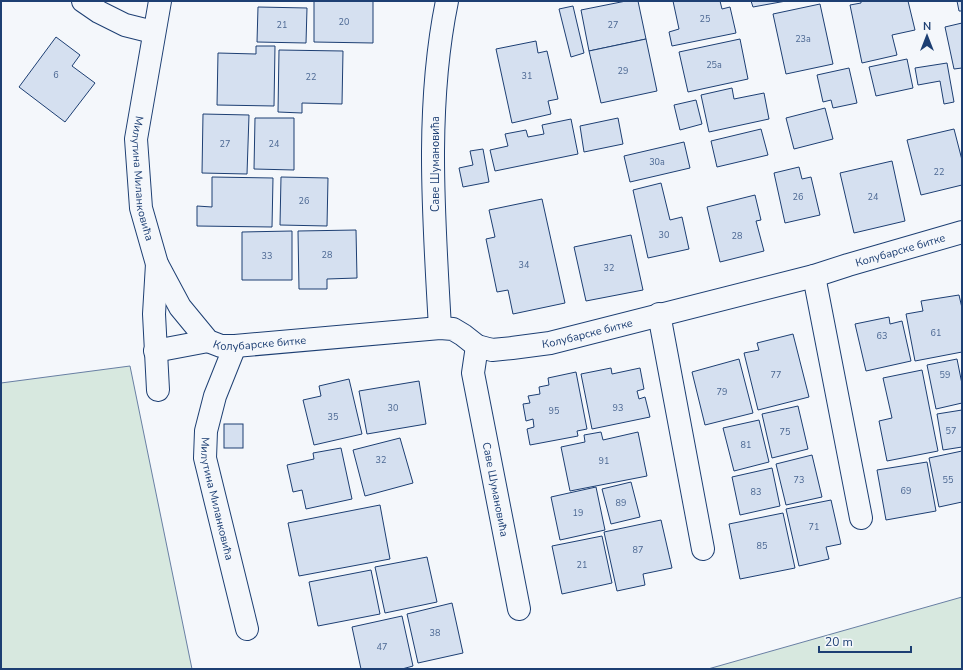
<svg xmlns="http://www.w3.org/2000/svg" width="963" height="670" font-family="'Nunito Sans',sans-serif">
	<rect width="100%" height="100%" fill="#f4f7fb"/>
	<!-- green -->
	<g fill="#d7e8df" stroke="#687fa3">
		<polygon points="130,366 192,669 1,669 1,383"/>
		<polygon points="962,597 962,669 708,669"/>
	</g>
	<!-- building -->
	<g fill="#d5e0f0" stroke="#1d3f73">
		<polygon points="314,1 373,1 373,43 314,42"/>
		<polygon points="626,1 638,1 646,39 589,51 581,10"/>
		<polygon points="673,1 720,1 722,9 730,7 736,33 672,46 669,32 679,29"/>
		<polygon points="751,1 786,1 753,7"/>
		<polygon points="861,1 908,1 915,30 892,35 897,55 862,63 850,5 861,3"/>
		<polygon points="957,1 962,1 962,11 959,11"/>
		<polygon points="820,4 833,64 786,74 773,14"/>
		<polygon points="573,6 584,53 571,57 559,9"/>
		<polygon points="258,7 307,8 306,43 257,42"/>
		<polygon points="962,23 962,68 954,69 945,27"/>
		<polygon points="56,37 80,55 72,66 95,83 65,122 19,87"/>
		<polygon points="646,39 657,91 601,103 589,51"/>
		<polygon points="740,39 748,79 688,92 679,52"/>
		<polygon points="536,41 538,53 547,51 558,99 548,101 551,114 512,123 496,49"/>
		<polygon points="256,46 275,46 274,106 217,105 218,53 256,54"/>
		<polygon points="279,50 343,51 342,104 302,103 302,113 278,112"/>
		<polygon points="907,59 913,88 876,96 869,67"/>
		<polygon points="947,63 954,102 944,104 940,81 918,85 915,68"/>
		<polygon points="849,68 857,103 833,108 831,100 823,102 817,75"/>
		<polygon points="732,88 734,99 764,93 769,119 709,132 701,95"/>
		<polygon points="696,100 702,124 680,130 674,105"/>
		<polygon points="825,108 833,139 794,149 786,118"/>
		<polygon points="203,114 249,115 247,174 202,173"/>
		<polygon points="255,118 294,118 294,170 254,169"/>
		<polygon points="618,118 623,144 584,152 580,126"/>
		<polygon points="571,119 578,154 495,171 490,150 508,146 505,134 526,130 528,137 544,134 542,125"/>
		<polygon points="761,129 768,155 717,167 711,141"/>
		<polygon points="954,129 962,160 962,185 921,195 907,140"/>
		<polygon points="684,142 690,168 630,182 624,156"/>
		<polygon points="483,149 489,182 463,187 459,168 473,165 470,151"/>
		<polygon points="892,161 905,221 854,233 840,173"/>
		<polygon points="799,167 802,179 811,177 820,215 785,223 774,173"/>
		<polygon points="212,177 273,178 272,227 197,226 197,206 212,207"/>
		<polygon points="281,177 328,178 327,226 280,225"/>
		<polygon points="661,183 670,220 682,217 689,249 648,258 633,190"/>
		<polygon points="755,195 761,220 756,221 764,251 720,262 707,207"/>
		<polygon points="542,199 565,303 513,314 508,290 497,292 486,239 495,237 489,210"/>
		<polygon points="356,230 357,278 327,279 327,289 299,289 298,231"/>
		<polygon points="292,231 292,280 242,280 242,232"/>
		<polygon points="631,235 643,290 586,301 574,247"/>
		<polygon points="959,295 962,308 962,352 915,361 906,314 923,311 921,301"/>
		<polygon points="889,317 890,324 902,321 911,361 866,371 855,324"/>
		<polygon points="793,334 809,397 758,410 744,353 759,350 757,343"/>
		<polygon points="739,359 753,413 705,425 692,372"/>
		<polygon points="957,359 962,384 962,403 936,409 927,365"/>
		<polygon points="611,368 612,374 640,368 644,389 637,391 639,399 645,397 650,417 592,429 581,374"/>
		<polygon points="922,370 938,451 887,461 879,421 892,418 883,378"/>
		<polygon points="576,372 587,429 577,431 578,436 530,445 527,429 534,427 533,419 526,421 523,404 530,403 528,396 540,394 539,387 549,385 548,378"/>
		<polygon points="349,379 362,434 314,445 303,400 321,396 319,386"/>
		<polygon points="419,381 426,424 367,434 359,391"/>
		<polygon points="798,406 808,449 772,458 762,414"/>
		<polygon points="962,410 962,447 943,450 937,414"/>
		<polygon points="759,420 769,462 734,471 723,428"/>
		<rect x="224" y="424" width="19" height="24"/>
		<polygon points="601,432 603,440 638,432 647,476 570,491 561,447 585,442 584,435"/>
		<polygon points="400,438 413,483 365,496 353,450"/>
		<polygon points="341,448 352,499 306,509 302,490 293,492 287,465 314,459 313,453"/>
		<polygon points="962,451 962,504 962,502 939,507 929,458"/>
		<polygon points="812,455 822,497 786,505 776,464"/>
		<polygon points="927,462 936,511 886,520 877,470"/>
		<polygon points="772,468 780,506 740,515 732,477"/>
		<polygon points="631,482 640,517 611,524 602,489"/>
		<polygon points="596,487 605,530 560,540 551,497"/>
		<polygon points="831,500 841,544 826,547 829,559 799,566 786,509"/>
		<polygon points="380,505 390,559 299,576 288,523"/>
		<polygon points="783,513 795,568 740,579 729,524"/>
		<polygon points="661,520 672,568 643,574 645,585 617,591 604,532"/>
		<polygon points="602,536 612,583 562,594 552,546"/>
		<polygon points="427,557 437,602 385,613 375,567"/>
		<polygon points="371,570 380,614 318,626 309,582"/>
		<polygon points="452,603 463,653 418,663 407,614"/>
		<polygon points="402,616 413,666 402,669 361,669 352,627"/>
	</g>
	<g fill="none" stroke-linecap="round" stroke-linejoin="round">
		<defs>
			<g id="minor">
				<polyline points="83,1 99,12 125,25 153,32"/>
				<path id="s1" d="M160,1l-24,138 5,69 16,56 23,43 28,34 13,5h14l205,-18 13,1 10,6 14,11 15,4 20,-2 38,-5 264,-67 34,-11 114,-33"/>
				<polyline points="157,264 154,314 158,390"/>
				<polyline points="814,276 861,518"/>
				<polyline points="659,314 703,549"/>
				<path d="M440,328c-6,-108 -15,-220 7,-327"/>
				<path id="s2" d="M235,346l-20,50 -9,35 -1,27 42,171"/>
				<path id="s3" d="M477,346l-4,27 46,236"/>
				<polyline points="155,351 208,341"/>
			</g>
		</defs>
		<!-- minor casing -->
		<use href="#minor" stroke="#1d3f73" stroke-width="24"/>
		<!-- minor -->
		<use href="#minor" stroke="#f4f7fb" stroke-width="22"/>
	</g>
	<g text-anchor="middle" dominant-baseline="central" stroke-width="3" stroke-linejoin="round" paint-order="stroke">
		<!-- number labels -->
		<g font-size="9" fill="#4b6792">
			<text x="705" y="19">25</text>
			<text x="344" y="22">20</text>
			<text x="282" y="25">21</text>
			<text x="613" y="25">27</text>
			<text x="803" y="39">23a</text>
			<text x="714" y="65">25a</text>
			<text x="623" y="71">29</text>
			<text x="56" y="75">6</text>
			<text x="527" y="76">31</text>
			<text x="311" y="77">22</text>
			<text x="225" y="144">27</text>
			<text x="274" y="144">24</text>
			<text x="657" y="162">30a</text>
			<text x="939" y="172">22</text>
			<text x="798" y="197">26</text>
			<text x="873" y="197">24</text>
			<text x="304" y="201">26</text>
			<text x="664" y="235">30</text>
			<text x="737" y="236">28</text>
			<text x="327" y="255">28</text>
			<text x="267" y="256">33</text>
			<text x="524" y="265">34</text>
			<text x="609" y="268">32</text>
			<text x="936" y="333">61</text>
			<text x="882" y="336">63</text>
			<text x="776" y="375">77</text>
			<text x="945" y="375">59</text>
			<text x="722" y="392">79</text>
			<text x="393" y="408">30</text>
			<text x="618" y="408">93</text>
			<text x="554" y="411">95</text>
			<text x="333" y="417">35</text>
			<text x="951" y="431">57</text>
			<text x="785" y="432">75</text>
			<text x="746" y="445">81</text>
			<text x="381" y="460">32</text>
			<text x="604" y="461">91</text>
			<text x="799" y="480">73</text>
			<text x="948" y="480">55</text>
			<text x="906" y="491">69</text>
			<text x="756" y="492">83</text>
			<text x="621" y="503">89</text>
			<text x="578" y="513">19</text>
			<text x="814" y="527">71</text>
			<text x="762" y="546">85</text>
			<text x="638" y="550">87</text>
			<text x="582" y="565">21</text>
			<text x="435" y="633">38</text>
			<text x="382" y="647">47</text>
		</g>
		<!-- street labels -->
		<g font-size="11" fill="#1d3f73" stroke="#f4f7fb">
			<text transform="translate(435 164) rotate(-90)">Саве Шумановића</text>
			<text stroke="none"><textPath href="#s1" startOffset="180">Милутина Миланковића</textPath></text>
			<text stroke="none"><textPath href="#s1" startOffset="1073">Колубарске битке</textPath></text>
			<text stroke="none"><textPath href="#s1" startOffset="749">Колубарске битке</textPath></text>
			<text stroke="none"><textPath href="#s1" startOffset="413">Колубарске битке</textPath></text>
			<text stroke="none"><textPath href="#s3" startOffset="146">Саве Шумановића</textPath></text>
			<text stroke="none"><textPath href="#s2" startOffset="159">Милутина Миланковића</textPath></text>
		</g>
	</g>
	<!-- border -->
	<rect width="963" height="670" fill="none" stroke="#1d3f73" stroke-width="4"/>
	<!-- north arrow -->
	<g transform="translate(927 36)" stroke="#f4f7fb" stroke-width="3" paint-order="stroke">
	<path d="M0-3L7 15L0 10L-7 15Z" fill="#1d3f73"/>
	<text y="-6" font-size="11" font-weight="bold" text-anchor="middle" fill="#1d3f73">N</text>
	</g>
	<!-- scale -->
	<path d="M819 646v6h92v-6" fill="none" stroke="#1d3f73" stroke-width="2"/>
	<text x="825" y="646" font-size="12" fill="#1d3f73" stroke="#f4f7fb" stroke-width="3" paint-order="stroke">20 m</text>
</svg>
